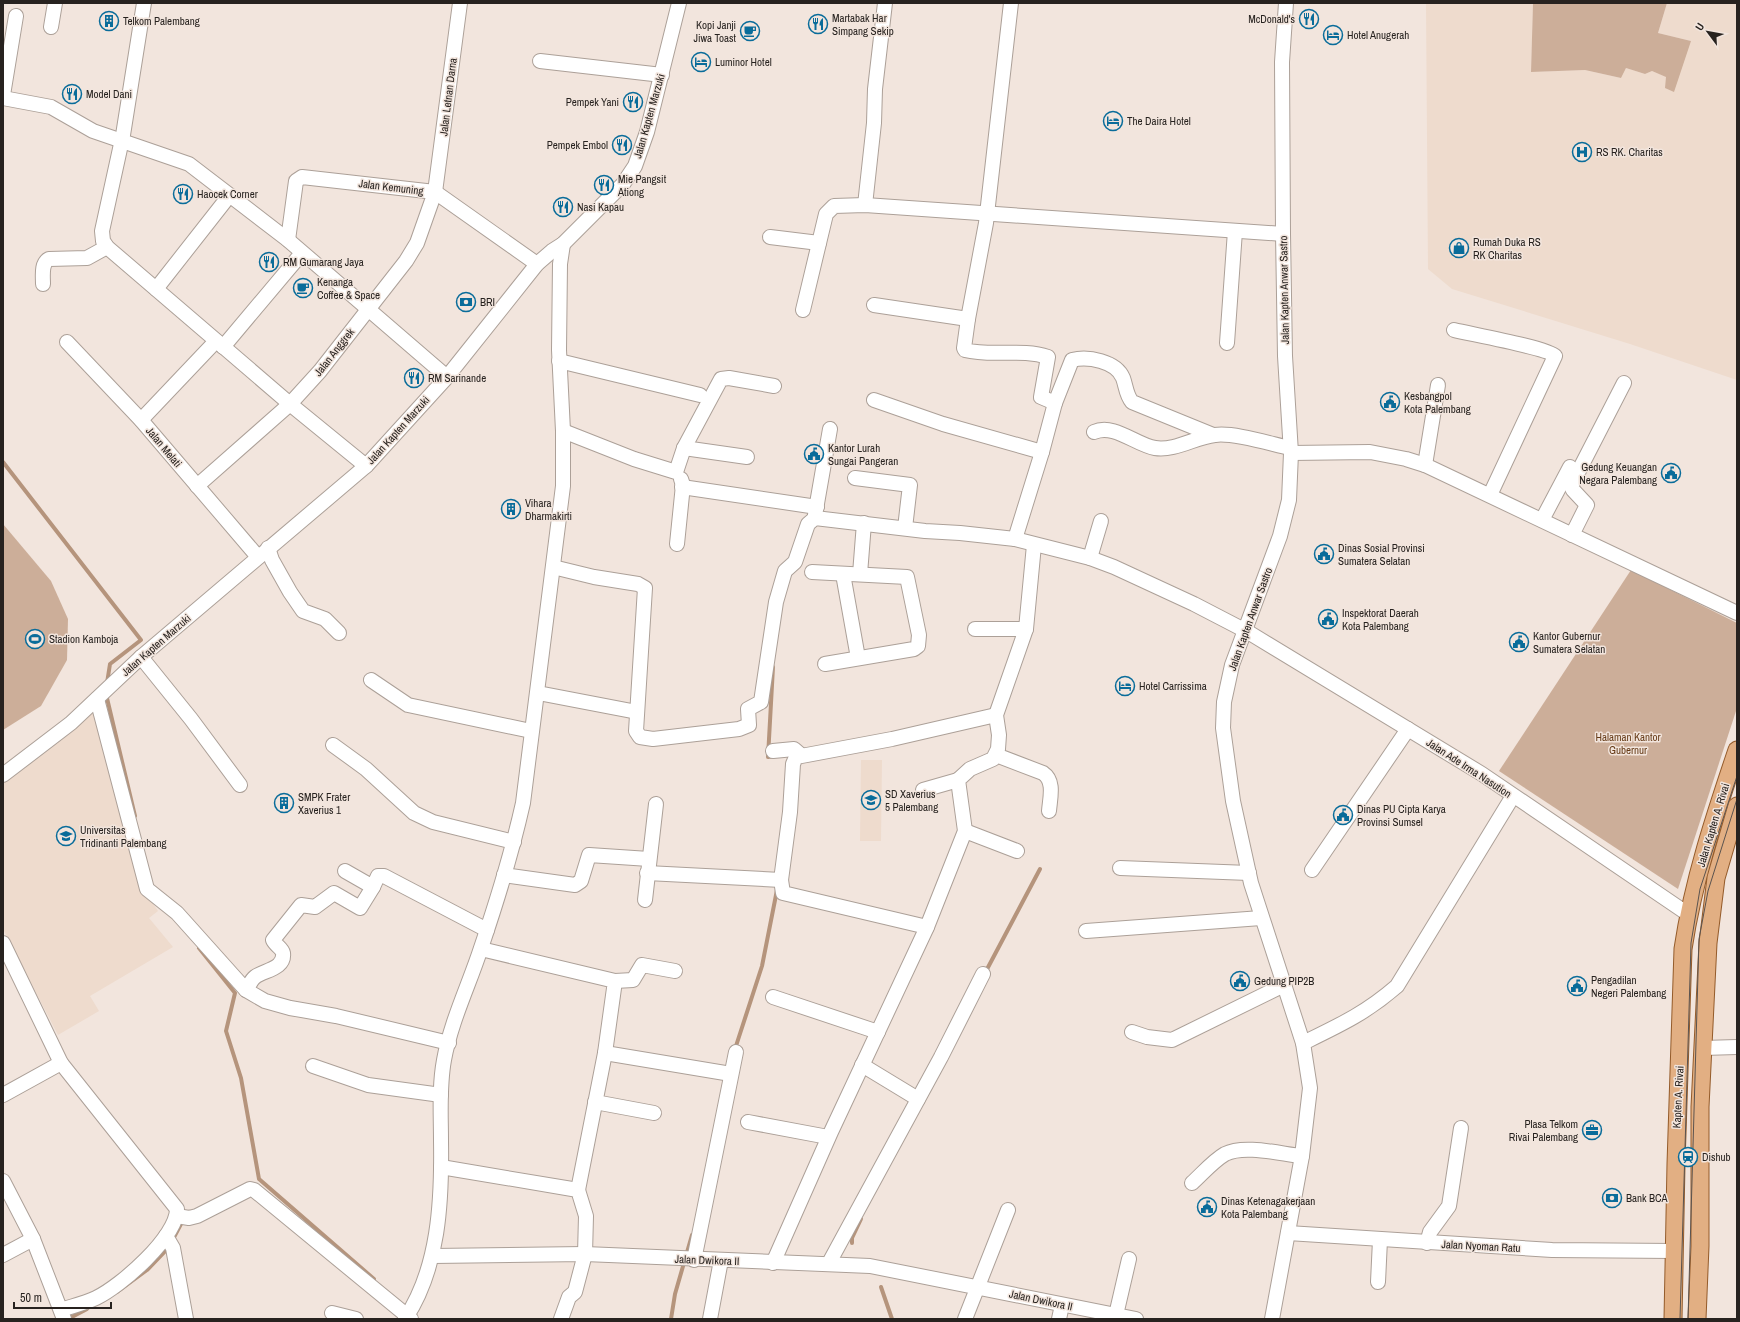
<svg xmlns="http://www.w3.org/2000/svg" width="1740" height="1322" font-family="'Archivo Narrow',sans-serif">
	<rect width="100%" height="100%" fill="#f2e5dd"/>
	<!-- built -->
	<g fill="#eedbcd">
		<polygon points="1426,3 1533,3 1531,72 1585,70 1621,78 1626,68 1645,74 1652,71 1667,77 1691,41 1658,33 1667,3 1737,3 1737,380 1630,344 1452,289 1428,269"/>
		<polygon points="96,711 145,892 158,911 149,918 173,947 90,996 99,1011 58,1035 3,929 3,780"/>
		<polygon points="861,760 882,760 881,841 860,841"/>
	</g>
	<!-- green -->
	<g fill="#ccae99">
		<polygon points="1533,3 1667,3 1658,33 1691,41 1674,92 1665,88 1666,77 1652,71 1645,74 1626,68 1621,78 1585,70 1531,72"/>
		<polygon points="3,524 51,581 68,619 67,660 41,706 3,730"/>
		<polygon points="1631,570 1737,623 1737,708 1678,889 1499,771"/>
	</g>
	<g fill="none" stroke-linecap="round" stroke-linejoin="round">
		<!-- stream -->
		<g stroke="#b5947c" stroke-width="4">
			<polyline points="3,462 141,640 110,664 107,683"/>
			<polyline points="773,667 768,757 773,756"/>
			<polyline points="106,694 135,816"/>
			<polyline points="199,948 235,993 226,1031 241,1078 259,1179 374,1279"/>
			<polyline points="985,973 1040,869"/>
			<polyline points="735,1049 762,966 777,890"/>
			<polyline points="172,1241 182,1222"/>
			<polyline points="852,1243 852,1238 861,1219"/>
			<polyline points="881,1287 892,1319"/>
			<polyline points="117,1292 147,1270 169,1247"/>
			<polyline points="68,1319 87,1309"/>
			<polyline points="671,1319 675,1294 692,1235"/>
		</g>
		<defs>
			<g id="minor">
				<polyline points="144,3 123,135 102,231 103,241 107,247 290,404 366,466"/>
				<polyline points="51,27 55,3"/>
				<polyline points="540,61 662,75"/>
				<polyline points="3,95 16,16"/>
				<polyline points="3,98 51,107 93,131 189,164 288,240 447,377"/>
				<polyline points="865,205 874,123 875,89 885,3"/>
				<polyline points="770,237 819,243"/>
				<polyline points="288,240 296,181 302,177 435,192 537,264"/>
				<path d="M43,284c0,-8 -2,-21 6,-25l38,-1 20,-11"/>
				<polyline points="156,289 229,196"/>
				<polyline points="874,305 968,319 986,223 1011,3"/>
				<polyline points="803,310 826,214 834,206 865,205 1283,234"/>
				<path d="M968,319l-4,29 1,2c27,7 56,-2 83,7l-7,40 14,6"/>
				<path d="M1454,330c16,4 94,18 101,26l-65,139"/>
				<polyline points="67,342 141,420 258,557"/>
				<polyline points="1227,343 1235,231"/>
				<polyline points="223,347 302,253"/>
				<polyline points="559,361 700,395"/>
				<polyline points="874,400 943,424 1042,452"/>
				<polyline points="141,420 216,341"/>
				<polyline points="563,431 634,459 676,472 684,448 721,379 729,378 774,386"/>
				<path d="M1094,432c20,-9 42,13 61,16 21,3 40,-11 60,-13 18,-3 56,9 75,13"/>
				<polyline points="684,448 747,457"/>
				<polyline points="1291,453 1370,452 1406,459 1425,465 1737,613"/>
				<polyline points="1425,465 1438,385"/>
				<polyline points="855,478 910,485 905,528"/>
				<polyline points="197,486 290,404 320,371 406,261 417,243 435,192 460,3"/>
				<polyline points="682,487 817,507"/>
				<polyline points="815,515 830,429"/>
				<polyline points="1542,520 1570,467"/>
				<polyline points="1572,535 1587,505 1573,490 1571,486 1624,383"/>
				<path d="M1015,539l27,-87 13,-49 17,-43c16,-4 44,1 51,18 3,8 3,17 9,24l81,33"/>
				<polyline points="677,544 683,485 681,479"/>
				<polyline points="268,548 272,560 290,592 303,611 325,619 339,633"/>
				<polyline points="1090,558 1101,521"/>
				<polyline points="553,567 594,577 638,584 645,588 636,731 640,737 653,739 739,729 749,725 748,709 761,702 776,602 785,571 795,562 808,524 815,518 925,531 960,533 1015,539 1090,558 1114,567 1194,604 1248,632 1482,774 1688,914"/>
				<polyline points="812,572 907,577 919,635 918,646 914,649 825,664"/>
				<polyline points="843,574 858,658"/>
				<polyline points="860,574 864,523"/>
				<polyline points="975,629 1026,629"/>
				<polyline points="141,657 191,719 240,785"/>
				<polyline points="371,680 408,705 531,731"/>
				<polyline points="538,693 637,712"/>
				<polyline points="97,699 147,889 177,913 246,990 265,1001 290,1008 336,1016 449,1043"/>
				<polyline points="333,745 366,769 414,813 433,822 514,842"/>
				<polyline points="773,751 794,749 801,755"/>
				<path d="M996,755l47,18c12,8 7,25 6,38"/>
				<polyline points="3,775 71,723 141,657 366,466 447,377 537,264 552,251 563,244 623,184 635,166 647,132 679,3"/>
				<polyline points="923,790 958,780"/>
				<polyline points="965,831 1017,851"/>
				<polyline points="1120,868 1249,873"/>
				<polyline points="1312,870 1408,729"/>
				<polyline points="345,871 373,887 378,876 384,876 487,930"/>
				<polyline points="647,873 781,880 790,812 793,764 796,757 892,739 996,715"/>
				<polyline points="504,875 575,885 581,881 589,855 649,859"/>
				<polyline points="781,880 783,893 927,927"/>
				<polyline points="645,900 656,804"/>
				<polyline points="1086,931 1261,918"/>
				<path d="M3,943l58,120 116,146c0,28 -56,77 -81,89 -11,5 -23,8 -35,12"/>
				<polyline points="481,949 615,981 605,1053 578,1190"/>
				<polyline points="615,981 633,980 642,965 675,971"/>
				<path d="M246,990c3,-4 5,-10 9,-13 9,-7 30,-8 28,-24 -1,-5 -8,-8 -10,-13l28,-35 14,2 19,-14 26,15 13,-21"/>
				<polyline points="773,997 878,1032"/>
				<polyline points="1132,1032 1147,1037 1172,1040 1284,985"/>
				<path d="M1303,1043c37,-18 63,-30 94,-57l116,-190"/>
				<polyline points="1703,1048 1737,1047"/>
				<polyline points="605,1053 731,1074"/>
				<polyline points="862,1065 918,1099"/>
				<polyline points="313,1066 368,1085 441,1095"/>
				<polyline points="3,1095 61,1063"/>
				<polyline points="595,1102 654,1113"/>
				<polyline points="748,1122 828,1137"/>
				<polyline points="441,1167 578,1190 586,1216 585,1254 575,1292 569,1297 561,1319"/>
				<polyline points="3,1181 33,1239 64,1319"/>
				<path d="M1192,1183c10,-9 21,-22 33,-29 19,-10 56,0 77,2"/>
				<polyline points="177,1216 189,1218 197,1216 250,1189 254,1190 411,1319"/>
				<polyline points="1288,1233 1552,1250 1674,1251"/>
				<polyline points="166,1236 173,1248 186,1319"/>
				<polyline points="1427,1243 1430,1232 1449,1206 1461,1128"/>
				<polyline points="3,1255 33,1239"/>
				<polyline points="433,1256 585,1254 870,1266 1136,1319"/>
				<polyline points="694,1260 736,1052"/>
				<polyline points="773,1263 831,1132 927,927 965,831 958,780 970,769 993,759 998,749 999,735 996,715 1026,629 1034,545"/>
				<polyline points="829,1263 941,1057 983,974"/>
				<polyline points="1378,1282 1380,1240"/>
				<polyline points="332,1313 356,1319"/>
				<polyline points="1116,1315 1129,1259"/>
				<path d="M405,1319c34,-51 37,-118 36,-178 0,-27 -2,-54 3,-81 7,-39 25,-75 37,-112 16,-47 31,-96 42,-145l40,-317v-55l-4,-81 1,-86 3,-20"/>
				<polyline points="710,1319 721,1260"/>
				<polyline points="965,1319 1008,1210"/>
				<polyline points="1059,1319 1062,1305"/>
				<polyline points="1272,1319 1302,1156 1310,1088 1303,1043 1251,883 1233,801 1223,728 1224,702 1232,665 1280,536 1289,500 1291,453 1285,356 1283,234 1282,62 1286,3"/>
			</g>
			<g id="major">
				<path d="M1673,1319l3,-155 7,-215c10,-68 32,-134 54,-199"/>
				<polyline points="1697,1319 1700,1246 1700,1107 1708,943 1716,878 1737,806"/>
			</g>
		</defs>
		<!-- minor casing -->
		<use href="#minor" stroke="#aca098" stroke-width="16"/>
		<!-- major casing -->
		<use href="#major" stroke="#945b2a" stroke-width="19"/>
		<!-- minor -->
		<use href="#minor" stroke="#fff" stroke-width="14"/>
		<!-- major -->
		<use href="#major" stroke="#e2af83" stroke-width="17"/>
		<!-- tram -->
		<g stroke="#5a534f" stroke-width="1">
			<polyline points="1680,1319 1691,943 1700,889 1737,776"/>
			<polyline points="1688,1319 1699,939 1708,891 1737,799"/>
		</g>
	</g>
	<!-- icons -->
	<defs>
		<symbol id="restaurant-ring" viewBox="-11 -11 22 22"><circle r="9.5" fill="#f2e5dd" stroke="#096c9a" stroke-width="1.5"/><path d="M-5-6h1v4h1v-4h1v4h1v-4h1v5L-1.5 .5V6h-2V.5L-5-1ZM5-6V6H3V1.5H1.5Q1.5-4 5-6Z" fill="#096c9a"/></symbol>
		<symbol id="building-ring" viewBox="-11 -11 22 22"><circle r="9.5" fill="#f2e5dd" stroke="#096c9a" stroke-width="1.5"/><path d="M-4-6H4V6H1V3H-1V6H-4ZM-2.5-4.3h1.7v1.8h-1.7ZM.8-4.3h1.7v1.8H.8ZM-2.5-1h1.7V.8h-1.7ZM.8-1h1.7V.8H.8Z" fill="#096c9a"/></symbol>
		<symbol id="cafe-ring" viewBox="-11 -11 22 22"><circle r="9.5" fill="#f2e5dd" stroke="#096c9a" stroke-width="1.5"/><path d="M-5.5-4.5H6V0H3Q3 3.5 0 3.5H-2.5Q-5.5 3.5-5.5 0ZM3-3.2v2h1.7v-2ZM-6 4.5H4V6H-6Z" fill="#096c9a"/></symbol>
		<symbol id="hotel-ring" viewBox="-11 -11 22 22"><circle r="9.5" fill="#f2e5dd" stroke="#096c9a" stroke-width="1.5"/><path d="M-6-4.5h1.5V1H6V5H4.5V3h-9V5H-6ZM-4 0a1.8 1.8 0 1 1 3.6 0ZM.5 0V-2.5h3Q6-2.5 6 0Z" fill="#096c9a"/></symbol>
		<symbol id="hospital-ring" viewBox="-11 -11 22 22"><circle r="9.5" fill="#f2e5dd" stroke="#096c9a" stroke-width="1.5"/><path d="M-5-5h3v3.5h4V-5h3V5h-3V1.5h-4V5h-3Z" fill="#096c9a"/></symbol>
		<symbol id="shop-ring" viewBox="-11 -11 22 22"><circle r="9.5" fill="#f2e5dd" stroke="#096c9a" stroke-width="1.5"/><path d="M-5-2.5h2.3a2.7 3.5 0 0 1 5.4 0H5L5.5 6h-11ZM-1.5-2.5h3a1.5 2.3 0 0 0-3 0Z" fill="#096c9a"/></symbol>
		<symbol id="bank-ring" viewBox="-11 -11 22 22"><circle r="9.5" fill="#f2e5dd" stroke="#096c9a" stroke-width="1.5"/><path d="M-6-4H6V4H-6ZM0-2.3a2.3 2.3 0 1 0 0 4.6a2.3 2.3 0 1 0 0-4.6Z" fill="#096c9a"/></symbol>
		<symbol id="civic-ring" viewBox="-11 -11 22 22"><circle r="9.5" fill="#f2e5dd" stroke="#096c9a" stroke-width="1.5"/><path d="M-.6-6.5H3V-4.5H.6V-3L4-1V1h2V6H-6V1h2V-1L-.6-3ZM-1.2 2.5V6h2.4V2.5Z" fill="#096c9a"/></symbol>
		<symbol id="stadium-ring" viewBox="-11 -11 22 22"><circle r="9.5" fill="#f2e5dd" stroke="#096c9a" stroke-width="1.5"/><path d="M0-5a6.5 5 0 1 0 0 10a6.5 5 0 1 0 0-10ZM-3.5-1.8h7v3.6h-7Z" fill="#096c9a"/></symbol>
		<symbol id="school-ring" viewBox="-11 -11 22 22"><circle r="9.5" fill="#f2e5dd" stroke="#096c9a" stroke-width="1.5"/><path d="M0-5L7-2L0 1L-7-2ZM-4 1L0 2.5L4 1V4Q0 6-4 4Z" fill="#096c9a"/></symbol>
		<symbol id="university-ring" viewBox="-11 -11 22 22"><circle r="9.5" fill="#f2e5dd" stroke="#096c9a" stroke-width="1.5"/><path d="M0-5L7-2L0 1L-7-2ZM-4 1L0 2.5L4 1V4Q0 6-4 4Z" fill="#096c9a"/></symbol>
		<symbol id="office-ring" viewBox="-11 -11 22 22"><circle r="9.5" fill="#f2e5dd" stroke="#096c9a" stroke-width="1.5"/><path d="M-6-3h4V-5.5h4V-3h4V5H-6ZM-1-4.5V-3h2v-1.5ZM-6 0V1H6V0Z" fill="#096c9a"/></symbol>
		<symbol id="station-ring" viewBox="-11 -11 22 22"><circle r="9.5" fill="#f2e5dd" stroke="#096c9a" stroke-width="1.5"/><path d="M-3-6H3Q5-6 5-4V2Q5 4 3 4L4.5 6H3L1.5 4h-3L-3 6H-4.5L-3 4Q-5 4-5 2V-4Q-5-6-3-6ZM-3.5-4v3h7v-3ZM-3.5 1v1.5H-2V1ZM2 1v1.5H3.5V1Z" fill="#096c9a"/></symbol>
	</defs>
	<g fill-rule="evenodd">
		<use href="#restaurant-ring" x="1298" y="8" width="22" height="22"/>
		<use href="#building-ring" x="98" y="10" width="22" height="22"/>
		<use href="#restaurant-ring" x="807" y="13" width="22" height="22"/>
		<use href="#cafe-ring" x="739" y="20" width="22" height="22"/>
		<use href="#hotel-ring" x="1322" y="24" width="22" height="22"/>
		<use href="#hotel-ring" x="690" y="51" width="22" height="22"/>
		<use href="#restaurant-ring" x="61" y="83" width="22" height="22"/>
		<use href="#restaurant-ring" x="622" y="91" width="22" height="22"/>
		<use href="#hotel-ring" x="1102" y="110" width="22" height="22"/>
		<use href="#restaurant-ring" x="611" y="134" width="22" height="22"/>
		<use href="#hospital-ring" x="1571" y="141" width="22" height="22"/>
		<use href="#restaurant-ring" x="593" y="174" width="22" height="22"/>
		<use href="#restaurant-ring" x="172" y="183" width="22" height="22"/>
		<use href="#restaurant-ring" x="552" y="196" width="22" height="22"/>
		<use href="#shop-ring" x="1448" y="237" width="22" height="22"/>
		<use href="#restaurant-ring" x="258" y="251" width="22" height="22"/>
		<use href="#cafe-ring" x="292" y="277" width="22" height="22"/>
		<use href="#bank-ring" x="455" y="291" width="22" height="22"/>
		<use href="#restaurant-ring" x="403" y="367" width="22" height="22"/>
		<use href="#civic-ring" x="1379" y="391" width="22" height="22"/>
		<use href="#civic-ring" x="803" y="443" width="22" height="22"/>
		<use href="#civic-ring" x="1660" y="462" width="22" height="22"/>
		<use href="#building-ring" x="500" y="498" width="22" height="22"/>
		<use href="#civic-ring" x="1313" y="543" width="22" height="22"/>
		<use href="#civic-ring" x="1317" y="608" width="22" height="22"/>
		<use href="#stadium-ring" x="24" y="628" width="22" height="22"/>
		<use href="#civic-ring" x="1508" y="631" width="22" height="22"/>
		<use href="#hotel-ring" x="1114" y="675" width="22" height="22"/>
		<use href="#school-ring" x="860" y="789" width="22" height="22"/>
		<use href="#building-ring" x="273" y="792" width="22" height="22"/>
		<use href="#civic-ring" x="1332" y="804" width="22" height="22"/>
		<use href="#university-ring" x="55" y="825" width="22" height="22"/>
		<use href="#civic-ring" x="1229" y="970" width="22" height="22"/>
		<use href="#civic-ring" x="1566" y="975" width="22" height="22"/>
		<use href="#office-ring" x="1581" y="1119" width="22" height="22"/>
		<use href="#station-ring" x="1677" y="1146" width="22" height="22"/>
		<use href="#bank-ring" x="1601" y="1187" width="22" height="22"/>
		<use href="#civic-ring" x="1196" y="1196" width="22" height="22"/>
	</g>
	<g text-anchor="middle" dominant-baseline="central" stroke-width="3" stroke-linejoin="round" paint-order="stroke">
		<!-- poi labels -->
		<g font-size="11" fill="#27221f" stroke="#f2e5dd" text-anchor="start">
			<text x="832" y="18">Martabak Har<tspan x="832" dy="13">Simpang Sekip</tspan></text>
			<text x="1295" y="19" text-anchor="end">McDonald's</text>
			<text x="123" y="21">Telkom Palembang</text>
			<text x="736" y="25" text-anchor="end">Kopi Janji<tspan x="736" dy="13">Jiwa Toast</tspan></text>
			<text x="1347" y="35">Hotel Anugerah</text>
			<text x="715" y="62">Luminor Hotel</text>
			<text x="86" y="94">Model Dani</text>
			<text x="619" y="102" text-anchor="end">Pempek Yani</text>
			<text x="1127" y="121">The Daira Hotel</text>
			<text x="608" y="145" text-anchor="end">Pempek Embol</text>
			<text x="1596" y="152">RS RK. Charitas</text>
			<text x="618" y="179">Mie Pangsit<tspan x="618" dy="13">Ationg</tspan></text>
			<text x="197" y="194">Haocek Corner</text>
			<text x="577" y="207">Nasi Kapau</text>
			<text x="1473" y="242">Rumah Duka RS<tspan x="1473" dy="13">RK Charitas</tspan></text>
			<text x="283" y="262">RM Gumarang Jaya</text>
			<text x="317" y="282">Kenanga<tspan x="317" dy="13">Coffee &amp; Space</tspan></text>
			<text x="480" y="302">BRI</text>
			<text x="428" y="378">RM Sarinande</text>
			<text x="1404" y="396">Kesbangpol<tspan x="1404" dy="13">Kota Palembang</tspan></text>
			<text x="828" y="448">Kantor Lurah<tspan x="828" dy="13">Sungai Pangeran</tspan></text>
			<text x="1657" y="467" text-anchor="end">Gedung Keuangan<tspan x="1657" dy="13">Negara Palembang</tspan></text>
			<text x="525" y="503">Vihara<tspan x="525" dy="13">Dharmakirti</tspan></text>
			<text x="1338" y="548">Dinas Sosial Provinsi<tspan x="1338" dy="13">Sumatera Selatan</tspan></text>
			<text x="1342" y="613">Inspektorat Daerah<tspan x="1342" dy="13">Kota Palembang</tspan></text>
			<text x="1533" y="636">Kantor Gubernur<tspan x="1533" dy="13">Sumatera Selatan</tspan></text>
			<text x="49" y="639">Stadion Kamboja</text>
			<text x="1139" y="686">Hotel Carrissima</text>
			<text x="885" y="794">SD Xaverius<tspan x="885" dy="13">5 Palembang</tspan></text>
			<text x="298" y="797">SMPK Frater<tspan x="298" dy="13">Xaverius 1</tspan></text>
			<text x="1357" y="809">Dinas PU Cipta Karya<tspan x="1357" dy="13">Provinsi Sumsel</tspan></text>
			<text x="80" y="830">Universitas<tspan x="80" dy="13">Tridinanti Palembang</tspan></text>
			<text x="1591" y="980">Pengadilan<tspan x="1591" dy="13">Negeri Palembang</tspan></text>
			<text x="1254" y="981">Gedung PIP2B</text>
			<text x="1578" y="1124" text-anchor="end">Plasa Telkom<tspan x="1578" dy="13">Rivai Palembang</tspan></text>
			<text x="1702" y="1157">Dishub</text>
			<text x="1626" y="1198">Bank BCA</text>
			<text x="1221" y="1201">Dinas Ketenagakerjaan<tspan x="1221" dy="13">Kota Palembang</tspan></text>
		</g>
		<!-- street labels -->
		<g font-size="11" fill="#27221f" stroke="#f2e5dd">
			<text transform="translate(448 97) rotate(-83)">Jalan Letnan Darna</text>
			<text transform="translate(649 116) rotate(-74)">Jalan Kapten Marzuki</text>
			<text transform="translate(391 187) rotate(7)">Jalan Kemuning</text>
			<text transform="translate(1284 290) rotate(-91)">Jalan Kapten Anwar Sastro</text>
			<text transform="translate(334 352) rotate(-52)">Jalan Anggrek</text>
			<text transform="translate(398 430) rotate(-48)">Jalan Kapten Marzuki</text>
			<text transform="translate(164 447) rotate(50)">Jalan Melati</text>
			<text transform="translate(1250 619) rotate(-70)">Jalan Kapten Anwar Sastro</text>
			<text transform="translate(156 645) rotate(-41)">Jalan Kapten Marzuki</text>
			<text transform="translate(1469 768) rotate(33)">Jalan Ade Irma Nasution</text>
			<text transform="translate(1713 825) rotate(-73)">Jalan Kapten A. Rivai</text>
			<text transform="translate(1678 1097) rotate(-87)">Kapten A. Rivai</text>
			<text transform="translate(1481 1246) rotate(3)">Jalan Nyoman Ratu</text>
			<text transform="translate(707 1260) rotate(2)">Jalan Dwikora II</text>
			<text transform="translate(1041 1300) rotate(12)">Jalan Dwikora II</text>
		</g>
		<!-- park labels -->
		<g font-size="11" fill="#653a16" stroke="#f2e5dd">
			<text x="1628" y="737">Halaman Kantor<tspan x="1628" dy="13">Gubernur</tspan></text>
		</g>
	</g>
	<!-- border -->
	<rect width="1740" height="1322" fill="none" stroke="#27221f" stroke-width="8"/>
	<!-- north arrow -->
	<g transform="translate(1708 32) rotate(302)" stroke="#f2e5dd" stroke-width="3" paint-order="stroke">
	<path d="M0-3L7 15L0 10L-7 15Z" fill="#27221f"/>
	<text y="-6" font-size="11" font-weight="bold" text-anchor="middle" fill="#27221f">U</text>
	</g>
	<!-- scale -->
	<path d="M14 1302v6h97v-6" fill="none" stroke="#27221f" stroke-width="2"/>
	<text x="20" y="1302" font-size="12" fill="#27221f" stroke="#f2e5dd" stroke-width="3" paint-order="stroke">50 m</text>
</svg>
